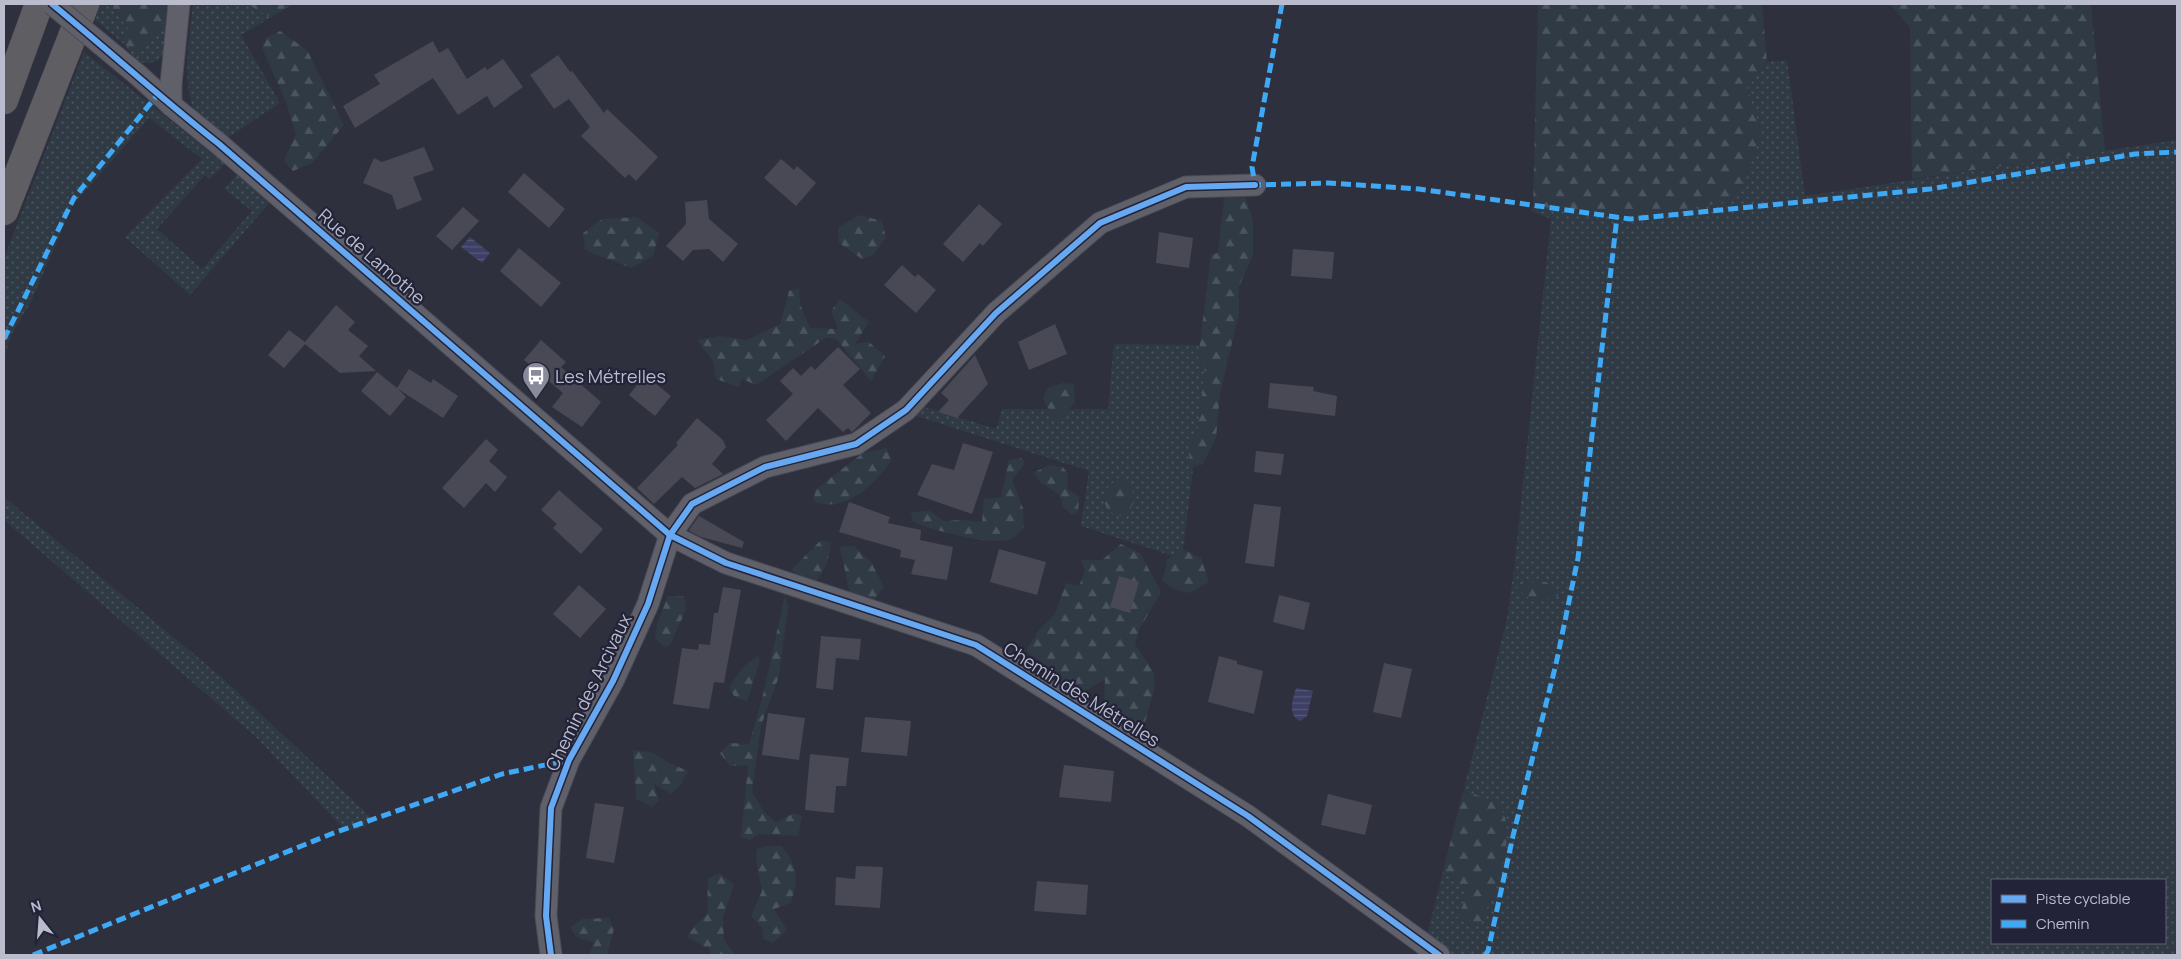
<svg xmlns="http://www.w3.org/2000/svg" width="2181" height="959" font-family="Manrope,sans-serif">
	<defs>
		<pattern id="grass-dots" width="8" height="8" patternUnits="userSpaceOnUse" patternTransform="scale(1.25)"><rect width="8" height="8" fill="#2f3a45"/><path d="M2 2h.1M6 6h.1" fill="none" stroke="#4b555f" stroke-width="1.8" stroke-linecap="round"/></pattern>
		<pattern id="forest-firs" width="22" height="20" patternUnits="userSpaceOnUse" patternTransform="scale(1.25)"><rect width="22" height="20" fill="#2f3a45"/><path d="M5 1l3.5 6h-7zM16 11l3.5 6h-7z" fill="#4b555f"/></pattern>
		<pattern id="water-rules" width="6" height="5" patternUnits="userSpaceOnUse" patternTransform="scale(1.25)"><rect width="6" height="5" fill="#3d3f65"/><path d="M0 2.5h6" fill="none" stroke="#57597a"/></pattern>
	</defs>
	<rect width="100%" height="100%" fill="#2f303d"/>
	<!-- grass -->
	<g fill="url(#grass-dots)" fill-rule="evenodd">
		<path d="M100,4h14l-1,5 15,19 44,-19c-2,16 0,47 -19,53 -4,2 -11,0 -16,0l-12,-17 -30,-25z"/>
		<path d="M193,4h100l-52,31 39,68 -54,36c-11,-8 -27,-18 -33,-32 -11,-25 -3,-75 0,-103z"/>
		<polygon points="84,52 225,164 210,179 205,175 157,229 202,269 252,211 224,189 237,174 271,201 190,295 125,237 202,159 149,118 72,206 31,302 11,335 4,360 4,258"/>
		<path d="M1787,60l18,136 372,-56v815h-724l-26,-20 80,-316 7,-50 37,-350 -20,-8 2,-6 97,14 132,-85 -15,-46 20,-26zM1992,880h173v63h-173z"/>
		<polygon points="1114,344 1208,345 1182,559 1081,526 1089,471 913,415 918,405 996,429 1002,409 1108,409"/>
		<polygon points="4,497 218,674 371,817 365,827 346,831 256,737 4,520"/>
	</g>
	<!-- forest -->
	<g fill="url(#forest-firs)">
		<path d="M114,4h57c1,14 -24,37 -33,48l-13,-7 3,-17 -15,-19z"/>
		<polygon points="247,4 287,4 287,7 270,17"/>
		<polygon points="1538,4 1762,4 1767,62 1747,88 1762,134 1736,200 1630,219 1533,205"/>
		<polygon points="1890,4 2091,4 2105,151 1912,179 1910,28"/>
		<polygon points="280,31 307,50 344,125 312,163 293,171 284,161 296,134 286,102 262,48 267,37"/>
		<polygon points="1236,190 1246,199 1253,220 1253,255 1239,287 1239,313 1220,394 1216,438 1203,464 1193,467 1190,462 1188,443 1198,430 1205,367 1198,360 1211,254 1218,253 1225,192"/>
		<polygon points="859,215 882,221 886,237 874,254 862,259 839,243 838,228"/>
		<polygon points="637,217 659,233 653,256 631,268 585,250 583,233 602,219"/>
		<polygon points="799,288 800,304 810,328 838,329 831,311 840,299 869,322 855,344 869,342 885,356 871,381 837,340 827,337 756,385 742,379 739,387 716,379 713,361 697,340 719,336 747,340 780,324 789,291"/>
		<polygon points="1063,383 1074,384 1075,403 1056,421 1045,403 1043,397 1049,387"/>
		<path d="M887,448l4,13c-16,23 -47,54 -78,40l3,-12 47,-36z"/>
		<path d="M1022,458l3,5 -13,17 11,28 1,19c-3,3 -7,9 -11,11 -19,10 -80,-8 -100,-16l-2,-10 19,-1 14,10 19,-1 19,2 2,-23 17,-2 8,-37z"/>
		<polygon points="1049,465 1063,467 1068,474 1067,488 1079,497 1078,513 1072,515 1063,507 1059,494 1041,483 1033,473"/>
		<path d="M1117,478l15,9 2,15 -7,13c-14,2 -18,-3 -24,-15l4,-11z"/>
		<path d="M821,540l10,2c-2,17 -6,33 -20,43l-15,-5 -3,-12z"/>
		<polygon points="1121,544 1140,553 1161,592 1139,630 1135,644 1154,673 1155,686 1144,726 1132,733 1105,714 1104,700 1105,679 1078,696 1064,691 1054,671 1026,651 1039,630 1055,614 1066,583 1079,586 1085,571 1081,560 1102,560"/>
		<polygon points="854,546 871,562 884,587 874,600 851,599 840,547"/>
		<polygon points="1184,550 1201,558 1209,582 1189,593 1171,588 1163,580 1167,559"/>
		<polygon points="1521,582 1546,582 1556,589 1558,596 1544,599 1529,599 1517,588"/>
		<polygon points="785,595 788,607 779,676 761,726 752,792 765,813 776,822 794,813 802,816 798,836 759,834 750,840 741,837 748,765 730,766 720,753 730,743 749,744 763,695"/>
		<polygon points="668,596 684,596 686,610 670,645 664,647 655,638 657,624"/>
		<polygon points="758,656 760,660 747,702 734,696 729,687 744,666"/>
		<polygon points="633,750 654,753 669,763 688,771 681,785 671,794 654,784 659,801 652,807 636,799"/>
		<path d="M1463,791c10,3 21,5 30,11 33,20 -1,92 -10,119l-11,4 -15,-5 10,-25 -9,-14 -15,-9z"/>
		<path d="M767,846h15c17,25 16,29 9,57l-17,6 13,21 -14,13 -10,-4 -1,-11 -11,-12 11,-25 -6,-32 1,-10z"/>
		<polygon points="720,873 734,885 723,917 724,940 735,955 711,955 709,949 687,937 697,923 707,915 708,878"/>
		<path d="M609,918l5,11 -7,26h-18l5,-13c-12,-2 -19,-3 -23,-15l11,-8z"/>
	</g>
	<!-- water -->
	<g fill="url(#water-rules)">
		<polygon points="470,237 490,253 482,263 461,247"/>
		<path d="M1296,688l17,3 -6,25 -7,5c-13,-6 -7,-22 -4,-33z"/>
	</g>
	<!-- building -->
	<g fill="#484954">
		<polygon points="433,41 439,53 448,48 467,79 485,67 487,70 503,59 523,87 494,108 487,96 458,115 433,78 355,128 343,106 380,84 374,75"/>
		<polygon points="558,55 570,72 572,71 604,113 607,109 658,157 636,181 629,174 625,178 581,136 590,127 569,99 554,109 530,75"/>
		<polygon points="424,147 434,170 413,177 422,200 397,210 392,195 363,183 374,158 382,162"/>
		<polygon points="781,159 794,170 797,166 816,183 796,206 764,178"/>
		<polygon points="524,173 565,209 549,228 508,192"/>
		<polygon points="707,200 709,219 738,244 723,262 709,249 693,250 683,261 666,246 686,224 685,202"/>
		<polygon points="979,204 1002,224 983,246 980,243 963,262 943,244"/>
		<polygon points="463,207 479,221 452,250 436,236"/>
		<polygon points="1159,232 1193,238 1189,268 1156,263"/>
		<polygon points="519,248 561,283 541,307 500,271"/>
		<polygon points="1293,249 1334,252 1332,279 1291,276"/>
		<polygon points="902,265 915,277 918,274 936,290 916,313 884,285"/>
		<polygon points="336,305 355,322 348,330 368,346 359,356 376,371 340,373 305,344 284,368 268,355 289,330 305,342"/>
		<polygon points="1055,324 1067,354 1029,370 1018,342"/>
		<polygon points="541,340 566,362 561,367 601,402 582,427 552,407 563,393 524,360"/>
		<polygon points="838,347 860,369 843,385 871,413 852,432 848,428 843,432 818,408 786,441 766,420 793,394 780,381 793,368 801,376 811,366 815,370"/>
		<polygon points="975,355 988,384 957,418 938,412 949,400 941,393"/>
		<polygon points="409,369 431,383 433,379 458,396 443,418 398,389 406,397 390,416 361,391 377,372 397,388"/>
		<polygon points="645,375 671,396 655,416 629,395"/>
		<polygon points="1270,383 1314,387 1313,391 1337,396 1335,416 1268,408"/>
		<polygon points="697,418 723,440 726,447 712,464 723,474 695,488 682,477 654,504 637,488 678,445 676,443"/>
		<polygon points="486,439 498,450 489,461 507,477 495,492 486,483 464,508 442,488"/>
		<polygon points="963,443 993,452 972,514 917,495 932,464 954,470"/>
		<polygon points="1256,451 1284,454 1281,475 1254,472"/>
		<polygon points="559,490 603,529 581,554 553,528 557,524 541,510"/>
		<polygon points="849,502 890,517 888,523 921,530 920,540 953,547 947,580 911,574 915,560 900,557 901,550 839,532"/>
		<polygon points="1254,504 1281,507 1274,567 1245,563"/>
		<polygon points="699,516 744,542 742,548 701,537 691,532 689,530"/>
		<polygon points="999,549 1046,562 1037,595 990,582"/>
		<polygon points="1119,576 1139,582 1130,613 1110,607"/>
		<polygon points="579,585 606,609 580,638 553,614"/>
		<polygon points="723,587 741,590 724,683 714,682 709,709 673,704 682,648 698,650 699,644 710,645 714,613 718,613"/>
		<polygon points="1279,595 1310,603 1304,630 1273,622"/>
		<polygon points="821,636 861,639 859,660 836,658 833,690 816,688"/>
		<polygon points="1219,656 1237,661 1237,664 1263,671 1254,714 1208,702"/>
		<polygon points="1384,663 1412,669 1401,718 1373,712"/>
		<polygon points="768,713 805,718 799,760 762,755"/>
		<polygon points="865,717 911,721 907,756 861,752"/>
		<polygon points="810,754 849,758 846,786 836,786 834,813 805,810"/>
		<polygon points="1064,765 1114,771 1111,802 1059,797"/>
		<polygon points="1328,794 1372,805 1365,835 1321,825"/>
		<polygon points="595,803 624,807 614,863 586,858"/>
		<polygon points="856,866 883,867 880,908 835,905 836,877 855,879"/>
		<polygon points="1037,881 1088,885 1086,915 1034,911"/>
	</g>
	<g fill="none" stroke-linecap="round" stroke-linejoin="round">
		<defs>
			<g id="minor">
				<polyline points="138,75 171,105 219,144 670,535 726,563 976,645 1248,816 1439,955"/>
				<polyline points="171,105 171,84 179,4"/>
				<polyline points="551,955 546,916 551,808 569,760 613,681 648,604 670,535 692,504 765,467 856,444 906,410 996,313 1100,223 1186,187 1255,185"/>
			</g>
			<g id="highway">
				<polyline points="4,100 39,4"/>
				<polyline points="4,211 85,4"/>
			</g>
		</defs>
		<!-- minor casing -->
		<use href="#minor" stroke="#4b4c56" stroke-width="23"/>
		<!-- highway casing -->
		<use href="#highway" stroke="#4c4d59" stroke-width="29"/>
		<!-- minor -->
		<use href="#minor" stroke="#5f606a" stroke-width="21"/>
		<!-- highway -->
		<use href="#highway" stroke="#5f5f63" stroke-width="28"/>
		<defs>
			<polyline id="minor-bridge" points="52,4 138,75"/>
		</defs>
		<!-- minor-bridge casing -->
		<use href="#minor-bridge" stroke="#4b4c56" stroke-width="23" stroke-linecap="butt"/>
		<!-- minor-bridge -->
		<use href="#minor-bridge" stroke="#5f606a" stroke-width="21"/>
		<!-- quiet -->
		<g stroke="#3fa9f5" stroke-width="5" stroke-dasharray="10 5" stroke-linecap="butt">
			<polyline points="1282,4 1252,167 1255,185 1329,183 1419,189 1630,219 1930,189 2135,154 2177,152"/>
			<polyline points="4,339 74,198 158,94"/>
			<polyline points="33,955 331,834 502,774 569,760"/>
			<polyline points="1485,955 1488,951 1513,836 1556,664 1578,558 1617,217"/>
		</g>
		<defs>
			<g id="cycleway">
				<path d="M52,4c56,46 110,95 167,140l451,391 56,28 250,82 272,171 191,139"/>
				<polyline points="551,955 546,916 551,808 569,760 613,681 648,604 670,535 692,504 765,467 856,444 906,410 996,313 1100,223 1186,187 1255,185"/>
			</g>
		</defs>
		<!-- cycleway casing -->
		<use href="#cycleway" stroke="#222338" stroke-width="9"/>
		<!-- cycleway -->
		<use href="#cycleway" stroke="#66a8f1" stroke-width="6"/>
	</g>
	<!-- icons -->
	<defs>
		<symbol id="bus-pin" viewBox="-11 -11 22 30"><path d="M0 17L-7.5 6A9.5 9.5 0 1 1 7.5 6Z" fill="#898a9a" stroke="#222338"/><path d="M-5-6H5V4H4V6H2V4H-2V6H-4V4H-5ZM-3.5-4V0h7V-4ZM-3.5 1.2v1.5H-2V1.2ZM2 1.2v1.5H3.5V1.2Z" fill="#fff"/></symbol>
	</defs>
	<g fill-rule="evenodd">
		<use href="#bus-pin" x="520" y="360" width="32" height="43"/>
	</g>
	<g text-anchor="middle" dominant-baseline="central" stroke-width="4.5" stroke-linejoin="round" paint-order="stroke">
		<!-- street labels -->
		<g font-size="18" fill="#babbcc" stroke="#222338">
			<text transform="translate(372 256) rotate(41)">Rue de Lamothe</text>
			<text transform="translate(588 692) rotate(-64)">Chemin des Arcivaux</text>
			<text transform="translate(1082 694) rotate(32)">Chemin des Métrelles</text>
		</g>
		<!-- poi labels -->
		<g font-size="18" fill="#babbcc" stroke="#222338" text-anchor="start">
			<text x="555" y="376">Les Métrelles</text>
		</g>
	</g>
	<!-- border -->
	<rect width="2181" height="959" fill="none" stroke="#babbcc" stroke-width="10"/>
	<!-- legend -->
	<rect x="1991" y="879" width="175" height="65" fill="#222338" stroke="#5f6073"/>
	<rect x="2001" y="895" width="25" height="8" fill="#66a8f1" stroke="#5f6073"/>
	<text x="2036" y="904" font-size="15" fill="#babbcc">Piste cyclable</text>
	<rect x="2001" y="920" width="25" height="8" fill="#3fa9f5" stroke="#5f6073"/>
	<text x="2036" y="929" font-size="15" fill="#babbcc">Chemin</text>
	<!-- north arrow -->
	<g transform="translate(40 919) rotate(343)" stroke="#222338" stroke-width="4" paint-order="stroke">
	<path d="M0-4L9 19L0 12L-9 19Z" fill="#babbcc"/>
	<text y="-8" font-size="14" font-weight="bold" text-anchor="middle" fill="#babbcc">N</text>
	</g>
</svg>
